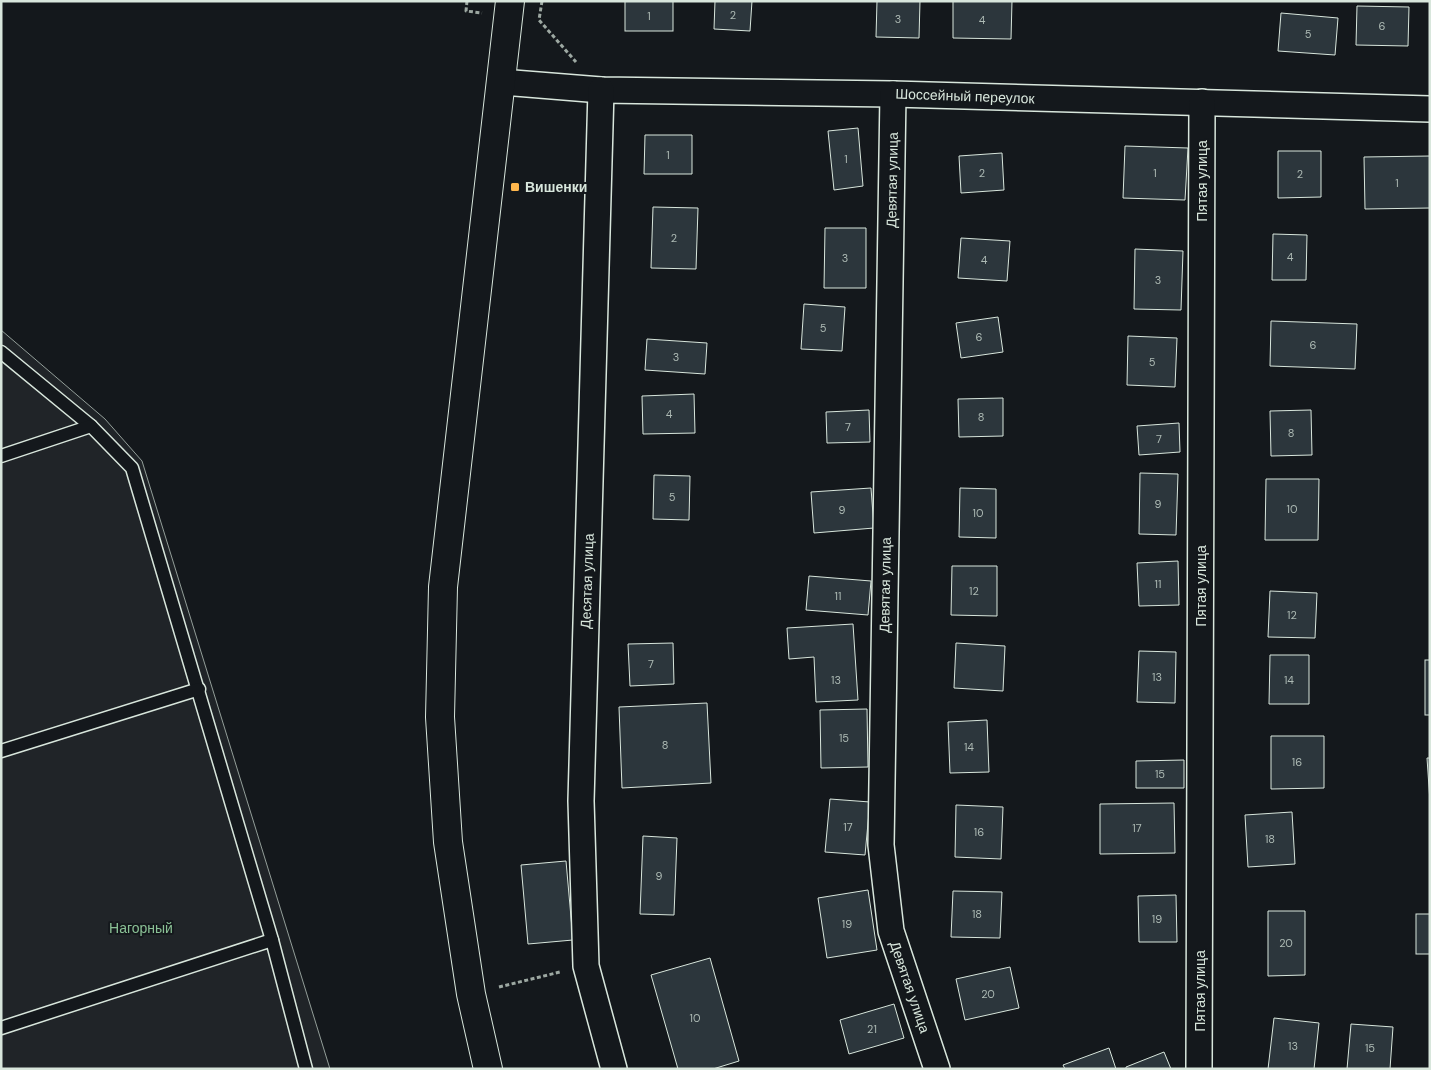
<svg xmlns="http://www.w3.org/2000/svg" width="1431" height="1070" font-family="'DM Sans',sans-serif">
	<rect width="100%" height="100%" fill="#14181c"/>
	<!-- green -->
	<polygon fill="#202428" stroke="#939e99" points="1,330 105,419 142,461 330,1069 1,1069"/>
	<!-- building -->
	<g fill="#2c363c" stroke="#d8e6dc">
		<rect x="625" y="1" width="48" height="30"/>
		<polygon points="715,1 752,1 750,31 714,29"/>
		<polygon points="877,1 920,1 919,38 876,37"/>
		<polygon points="953,1 1012,1 1011,39 953,38"/>
		<polygon points="1357,6 1409,7 1408,46 1356,45"/>
		<polygon points="1281,13 1338,18 1335,55 1278,51"/>
		<polygon points="858,128 863,186 834,190 828,131"/>
		<polygon points="645,135 692,135 692,174 644,174"/>
		<polygon points="1125,146 1188,148 1185,200 1123,198"/>
		<polygon points="1278,151 1321,151 1321,197 1278,198"/>
		<polygon points="1002,153 1004,190 961,193 959,156"/>
		<polygon points="1430,156 1430,208 1365,209 1364,157"/>
		<polygon points="653,207 698,208 696,269 651,268"/>
		<polygon points="825,228 866,228 866,288 824,288"/>
		<polygon points="1273,234 1307,235 1306,280 1272,280"/>
		<polygon points="961,238 1010,241 1007,281 958,278"/>
		<polygon points="1135,249 1183,251 1181,310 1134,309"/>
		<polygon points="804,304 845,307 842,351 801,349"/>
		<polygon points="998,317 1003,352 961,358 956,323"/>
		<polygon points="1271,321 1357,324 1355,369 1270,366"/>
		<polygon points="1128,336 1177,338 1175,387 1127,385"/>
		<polygon points="647,339 707,343 705,374 645,370"/>
		<polygon points="694,394 695,433 643,434 642,396"/>
		<polygon points="1003,398 1003,436 959,437 958,399"/>
		<polygon points="869,410 870,442 827,443 826,412"/>
		<polygon points="1311,410 1312,455 1271,456 1270,411"/>
		<polygon points="1179,423 1180,452 1139,455 1137,426"/>
		<polygon points="1140,473 1178,474 1176,535 1139,534"/>
		<polygon points="654,475 690,476 689,520 653,519"/>
		<polygon points="1266,479 1319,479 1318,540 1265,540"/>
		<polygon points="871,488 874,528 814,533 811,492"/>
		<polygon points="960,488 996,489 996,538 959,537"/>
		<polygon points="1178,561 1179,605 1139,606 1137,563"/>
		<polygon points="952,566 997,566 997,616 951,615"/>
		<polygon points="809,576 871,581 868,615 806,610"/>
		<polygon points="1270,591 1317,593 1315,638 1268,637"/>
		<polygon points="853,624 858,700 816,702 814,657 789,659 787,628"/>
		<polygon points="673,643 674,684 630,686 628,644"/>
		<polygon points="956,643 1005,646 1003,691 954,688"/>
		<polygon points="1139,651 1176,652 1175,703 1137,702"/>
		<polygon points="1270,655 1309,655 1309,704 1269,704"/>
		<rect x="1425" y="660" width="5" height="55"/>
		<polygon points="707,703 711,783 622,788 619,707"/>
		<polygon points="867,709 868,767 821,768 820,710"/>
		<polygon points="987,720 989,772 950,773 948,722"/>
		<polygon points="1271,736 1324,736 1324,788 1271,789"/>
		<polygon points="1427,758 1430,758 1430,802"/>
		<polygon points="1184,760 1184,788 1136,788 1136,761"/>
		<polygon points="830,799 870,802 865,855 825,852"/>
		<polygon points="1174,803 1175,853 1100,854 1100,804"/>
		<polygon points="956,805 1003,807 1001,859 955,857"/>
		<polygon points="1292,812 1295,864 1248,867 1245,815"/>
		<polygon points="643,836 677,838 674,915 640,914"/>
		<polygon points="566,861 573,940 528,944 521,865"/>
		<polygon points="868,890 877,950 827,958 818,898"/>
		<polygon points="953,891 1002,892 1000,938 951,937"/>
		<polygon points="1176,895 1177,942 1139,942 1138,896"/>
		<polygon points="1268,911 1305,911 1305,975 1268,976"/>
		<rect x="1416" y="914" width="14" height="40"/>
		<polygon points="710,958 739,1061 713,1069 678,1069 651,975"/>
		<polygon points="1010,967 1019,1008 965,1020 956,979"/>
		<polygon points="894,1004 904,1038 849,1054 840,1020"/>
		<polygon points="1274,1018 1319,1023 1314,1069 1268,1069"/>
		<polygon points="1351,1024 1393,1027 1390,1069 1347,1069"/>
		<polygon points="1109,1048 1116,1069 1065,1069 1063,1065"/>
		<polygon points="1164,1052 1171,1069 1126,1069 1126,1067"/>
	</g>
	<g fill="none" stroke-linecap="round" stroke-linejoin="round">
		<defs>
			<g id="lane">
				<polyline points="1,352 91,426 132,468 272,940 306,1069"/>
				<polyline points="1,456 91,426"/>
				<polyline points="1,751 199,689"/>
				<polyline points="1,1028 272,940"/>
			</g>
			<g id="street">
				<polyline points="501,82 601,90 893,94 1430,109"/>
				<polyline points="601,90 581,801 586,966 614,1069"/>
				<polyline points="893,94 881,845 891,931 937,1069"/>
				<polyline points="1199,1069 1202,102"/>
			</g>
			<polyline id="secondary" points="488,1069 471,994 448,842 440,717 443,587 510,1"/>
		</defs>
		<!-- lane casing -->
		<use href="#lane" stroke="#d8e6dc" stroke-width="15"/>
		<!-- street casing -->
		<use href="#street" stroke="#d8e6dc" stroke-width="28"/>
		<!-- secondary casing -->
		<use href="#secondary" stroke="#d8e6dc" stroke-width="30"/>
		<!-- path -->
		<g stroke="#9da8a2" stroke-width="3" stroke-dasharray="4 2.5" stroke-linecap="butt">
			<polyline points="467,1 466,11 482,13"/>
			<polyline points="542,1 539,20 576,62"/>
			<polyline points="499,987 560,972"/>
		</g>
		<!-- lane -->
		<use href="#lane" stroke="#14181c" stroke-width="12"/>
		<!-- street -->
		<use href="#street" stroke="#14181c" stroke-width="25"/>
		<!-- secondary -->
		<use href="#secondary" stroke="#14181c" stroke-width="28"/>
	</g>
	<!-- markers -->
	<rect fill="#ffb74d" stroke="#14181c" stroke-width="2" x="510" y="182" width="10" height="10" rx="2.5"/>
	<g text-anchor="middle" dominant-baseline="central" stroke-width="4" stroke-linejoin="round" paint-order="stroke">
		<!-- number labels -->
		<g font-size="11" fill="#adbab4">
			<text x="733" y="15">2</text>
			<text x="649" y="16">1</text>
			<text x="898" y="19">3</text>
			<text x="982" y="20">4</text>
			<text x="1382" y="26">6</text>
			<text x="1308" y="34">5</text>
			<text x="668" y="155">1</text>
			<text x="846" y="159">1</text>
			<text x="982" y="173">2</text>
			<text x="1155" y="173">1</text>
			<text x="1300" y="174">2</text>
			<text x="1397" y="183">1</text>
			<text x="674" y="238">2</text>
			<text x="1290" y="257">4</text>
			<text x="845" y="258">3</text>
			<text x="984" y="260">4</text>
			<text x="1158" y="280">3</text>
			<text x="823" y="328">5</text>
			<text x="979" y="337">6</text>
			<text x="1313" y="345">6</text>
			<text x="676" y="357">3</text>
			<text x="1152" y="362">5</text>
			<text x="669" y="414">4</text>
			<text x="981" y="417">8</text>
			<text x="848" y="427">7</text>
			<text x="1291" y="433">8</text>
			<text x="1159" y="439">7</text>
			<text x="672" y="497">5</text>
			<text x="1158" y="504">9</text>
			<text x="1292" y="509">10</text>
			<text x="842" y="510">9</text>
			<text x="978" y="513">10</text>
			<text x="1158" y="584">11</text>
			<text x="974" y="591">12</text>
			<text x="838" y="596">11</text>
			<text x="1292" y="615">12</text>
			<text x="651" y="664">7</text>
			<text x="1157" y="677">13</text>
			<text x="836" y="680">13</text>
			<text x="1289" y="680">14</text>
			<text x="844" y="738">15</text>
			<text x="665" y="745">8</text>
			<text x="969" y="747">14</text>
			<text x="1297" y="762">16</text>
			<text x="1160" y="774">15</text>
			<text x="848" y="827">17</text>
			<text x="1137" y="828">17</text>
			<text x="979" y="832">16</text>
			<text x="1270" y="839">18</text>
			<text x="659" y="876">9</text>
			<text x="977" y="914">18</text>
			<text x="1157" y="919">19</text>
			<text x="847" y="924">19</text>
			<text x="1286" y="943">20</text>
			<text x="988" y="994">20</text>
			<text x="695" y="1018">10</text>
			<text x="872" y="1029">21</text>
			<text x="1293" y="1046">13</text>
			<text x="1370" y="1048">15</text>
		</g>
		<!-- street labels -->
		<g font-size="14" fill="#d8e6dc" stroke="#14181c">
			<text transform="translate(965 96) rotate(2)">Шоссейный переулок</text>
			<text transform="translate(892 180) rotate(-89)">Девятая улица</text>
			<text transform="translate(1202 181) rotate(-90)">Пятая улица</text>
			<text transform="translate(587 581) rotate(-88)">Десятая улица</text>
			<text transform="translate(885 585) rotate(-89)">Девятая улица</text>
			<text transform="translate(1201 586) rotate(-90)">Пятая улица</text>
			<text transform="translate(910 987) rotate(71)">Девятая улица</text>
			<text transform="translate(1200 991) rotate(-90)">Пятая улица</text>
		</g>
		<!-- poi labels -->
		<g font-size="14" font-weight="bold" fill="#d8e6dc" stroke="#14181c" text-anchor="start">
			<text x="525" y="187">Вишенки</text>
		</g>
		<!-- park labels -->
		<g font-size="14" fill="#8ac095" stroke="#14181c">
			<text x="141" y="928">Нагорный</text>
		</g>
	</g>
	<!-- border -->
	<rect width="1431" height="1070" fill="none" stroke="#d8e6dc" stroke-width="5"/>
</svg>
